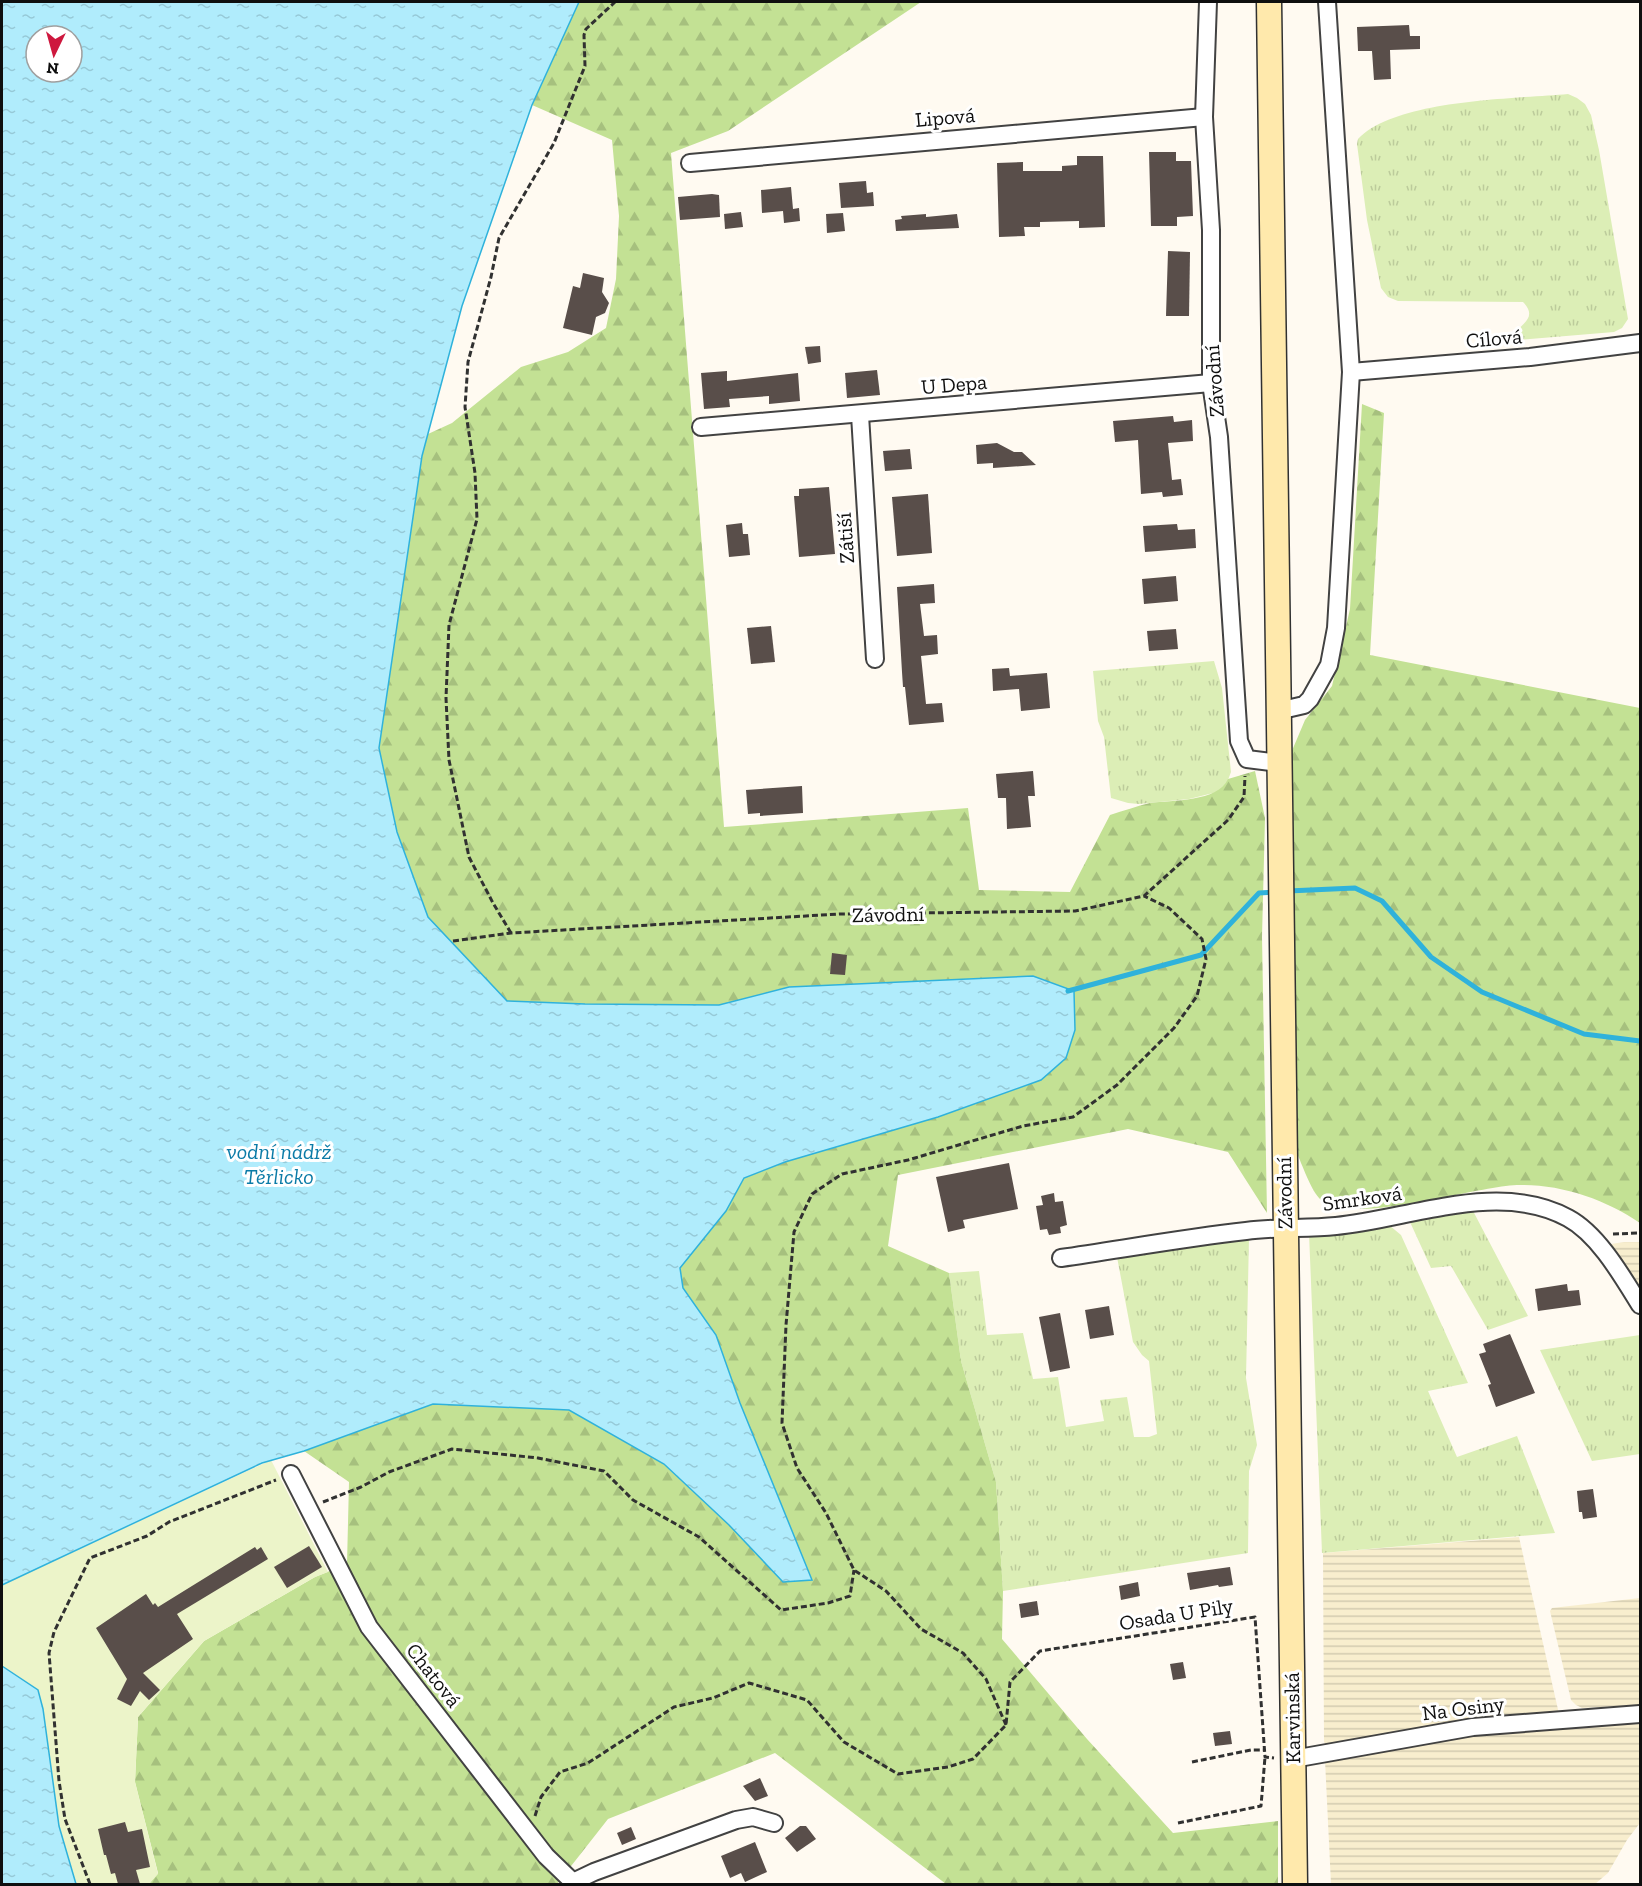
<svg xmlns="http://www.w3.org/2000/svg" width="1642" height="1886" font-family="'Zilla Slab',serif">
	<defs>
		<pattern id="farmland-rules" width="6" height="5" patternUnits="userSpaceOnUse" patternTransform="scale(1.5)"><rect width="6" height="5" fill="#f8eece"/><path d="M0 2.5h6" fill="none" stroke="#d3cbb0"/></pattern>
		<pattern id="grass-tufts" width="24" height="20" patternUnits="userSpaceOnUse" patternTransform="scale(1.5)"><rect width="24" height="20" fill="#dceeb6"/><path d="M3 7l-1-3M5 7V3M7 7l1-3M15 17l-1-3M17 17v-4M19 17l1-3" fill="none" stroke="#bccb9b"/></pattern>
		<pattern id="forest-firs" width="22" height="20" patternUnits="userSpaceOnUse" patternTransform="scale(1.5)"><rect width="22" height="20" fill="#c3e194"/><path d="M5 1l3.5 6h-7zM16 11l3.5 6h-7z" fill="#a6c07e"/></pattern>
		<pattern id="water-ripples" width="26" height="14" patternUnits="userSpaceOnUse" patternTransform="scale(1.5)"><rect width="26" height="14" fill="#b0ecfc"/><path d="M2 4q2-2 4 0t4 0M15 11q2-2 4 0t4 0" fill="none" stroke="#96c9d7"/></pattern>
	</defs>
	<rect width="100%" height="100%" fill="#fffaf1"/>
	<!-- farmland -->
	<g fill="url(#farmland-rules)">
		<polygon points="1624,1242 1640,1242 1640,1290 1611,1244"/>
		<polygon points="1519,1537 1559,1714 1328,1747 1324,1742 1323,1553"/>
		<polygon points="1640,1598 1640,1705 1582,1708 1576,1705 1571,1700 1550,1611 1552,1608"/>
		<polygon points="1640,1721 1640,1823 1627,1840 1608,1873 1595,1884 1331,1884 1325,1760 1393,1747 1483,1734"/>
	</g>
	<!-- grass -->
	<g fill="url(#grass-tufts)">
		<path d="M1568,94l9,4 8,6 6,11 8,35 29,169 -6,9 -8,4 -97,8 -2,-7c9,-11 22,-16 8,-31l-125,-1 -10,-4 -7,-9 -14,-68 -10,-76 1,-5c38,-40 156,-40 210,-45z"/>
		<polygon points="1214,661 1222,688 1231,772 1226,785 1217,792 1189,799 1139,804 1128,803 1111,798 1104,737 1098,721 1093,671"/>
		<polygon points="1472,1209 1528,1316 1488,1330 1451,1266 1431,1268 1410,1222 1411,1220"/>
		<polygon points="1389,1225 1401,1235 1468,1383 1428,1391 1457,1457 1517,1436 1555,1533 1322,1553 1309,1233"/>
		<polygon points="1249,1238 1246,1378 1257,1445 1249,1471 1248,1553 1003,1591 996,1482 961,1361 949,1273 979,1271 987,1335 1023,1333 1033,1379 1058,1377 1066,1427 1104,1421 1100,1400 1127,1397 1134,1437 1149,1437 1157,1434 1149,1361 1142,1355 1133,1342 1117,1257"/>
		<polygon points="1640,1335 1640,1454 1592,1461 1540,1350"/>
	</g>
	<!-- forest -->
	<g fill="url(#forest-firs)">
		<path d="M579,2h342l-193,129 -57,22 53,674 244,-19 11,82 91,2 40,-77c13,-4 27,-9 40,-12 22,-3 68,-1 78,-24l27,-8 10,47 -3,119 5,276 -39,-61 -100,-23 -230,46 -10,71 61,27 12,88 35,121 7,109 -1,48 85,100 86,94 105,-12v63h-332l-171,-131 -167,66 -51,65h-408l9,-11 -23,-91 3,-65 66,-76 111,-64 32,-13 2,-82 -45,-31 129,-47 136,6 95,54 65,61 54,57 28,-2 -71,-177 -24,-68 -33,-47 -3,-20 46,-57 18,-33 41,-16 248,-186 -244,11 -70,18 -134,-1 -78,-3 -79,-83 -31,-86 -18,-84 43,-292 6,-22 24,-11 69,-56 47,-15 38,-24 10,-49 3,-63 -7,-76 -80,-35z"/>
		<path d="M1362,404l22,9 -14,242 270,53v515c-33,-23 -79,-39 -120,-38 -43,0 -168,42 -199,15 -10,-9 -19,-36 -25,-49l-5,-398 14,-33 27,-34 18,-77z"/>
	</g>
	<!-- pitch -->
	<polygon fill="#ecf4c9" points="271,1460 328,1572 315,1577 204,1641 138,1717 135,1782 158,1874 149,1884 76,1884 59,1826 43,1709 38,1690 2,1666 2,1585"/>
	<!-- water -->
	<g fill="url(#water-ripples)" stroke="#2fb2db" stroke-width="1.5" fill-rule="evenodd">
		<path d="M2,2h577l-47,103 -70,201 -40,150 -43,292 18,84 31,85 79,84 78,3 134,1 70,-18 244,-11 41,15 1,39 -9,28 -25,22 -103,37 -153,45 -41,16 -18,33 -46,57 3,20 33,47 24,68 72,177 -29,2 -54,-57 -65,-61 -95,-54 -136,-6 -129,47 -42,12 -260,122zM36,36h36v36h-36z"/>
		<polygon points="2,1666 38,1690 43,1709 59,1826 76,1884 2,1884"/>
	</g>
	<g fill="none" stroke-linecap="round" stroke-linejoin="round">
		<!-- stream -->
		<g stroke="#2fb2db" stroke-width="5">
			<polyline points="1288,891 1355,888 1382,901 1431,957 1482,992 1584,1034 1640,1041"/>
			<polyline points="1068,991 1201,955 1259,893 1276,892"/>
		</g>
	</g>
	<!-- building -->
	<g fill="#594e4a">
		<polygon points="1409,25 1410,36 1420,36 1420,49 1390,50 1391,79 1374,80 1372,51 1358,51 1357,27"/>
		<polygon points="1149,152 1176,152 1176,161 1191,161 1193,216 1177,217 1177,226 1151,226"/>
		<polygon points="1077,156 1103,156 1105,227 1079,228 1079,221 1040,222 1040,227 1024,227 1025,236 999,237 997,163 1023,162 1023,171 1062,171 1062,166 1077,165"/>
		<polygon points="866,181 867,193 873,192 874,206 841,208 839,183"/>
		<polygon points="791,187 793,209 799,208 800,221 784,223 783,211 762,213 761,190"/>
		<polygon points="712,194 719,195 720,217 680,220 678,197"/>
		<polygon points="741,212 743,227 725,229 724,214"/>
		<polygon points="843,213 845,231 827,233 826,214"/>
		<polygon points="926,214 926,217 957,214 959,228 896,231 895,220 902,219 901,216"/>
		<polygon points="1168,251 1190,252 1189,316 1166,316"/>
		<polygon points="583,273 604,278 602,292 609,303 605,313 596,317 592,335 563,328 573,286 580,288"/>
		<polygon points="820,346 821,362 808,364 805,347"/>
		<polygon points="877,370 880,395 847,398 845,373"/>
		<polygon points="727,371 727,381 798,373 800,401 769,404 769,396 729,399 730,407 704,409 701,373"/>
		<polygon points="1173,416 1174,422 1192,420 1193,441 1168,443 1172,480 1181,479 1183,495 1163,497 1162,492 1141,494 1138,440 1115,442 1113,421"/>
		<polygon points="997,443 1014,452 1022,452 1036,465 993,468 993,463 977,464 976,445"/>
		<polygon points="910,449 912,469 885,471 883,451"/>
		<polygon points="829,487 835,554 799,557 794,496 799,496 799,489"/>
		<polygon points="928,494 932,553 897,556 892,497"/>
		<polygon points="742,523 743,534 748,534 750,555 729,557 726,525"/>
		<polygon points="1177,524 1178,530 1195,529 1196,548 1145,552 1143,526"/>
		<polygon points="1176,576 1178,601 1144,604 1142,579"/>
		<polygon points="934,584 935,603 920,604 924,636 937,635 938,654 921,656 926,704 942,703 944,722 909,725 905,687 903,687 902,672 897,587"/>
		<polygon points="771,626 775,662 751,664 747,628"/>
		<polygon points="1176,629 1178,649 1149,651 1147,631"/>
		<polygon points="1009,668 1010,676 1047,673 1050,708 1021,711 1019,689 993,691 992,669"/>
		<polygon points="1033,771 1035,796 1028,796 1031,827 1007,829 1006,798 998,798 996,774"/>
		<polygon points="802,786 803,813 760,816 760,813 748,814 746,790"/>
		<polygon points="832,953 847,955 845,975 830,974"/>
		<polygon points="1009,1163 1018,1209 963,1220 965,1228 948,1232 936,1177"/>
		<polygon points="1054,1193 1055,1202 1063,1201 1067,1225 1060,1227 1061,1233 1049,1235 1047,1229 1040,1230 1036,1206 1043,1205 1041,1196"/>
		<polygon points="1567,1284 1568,1291 1579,1290 1581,1305 1538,1311 1535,1289"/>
		<polygon points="1109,1306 1114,1335 1090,1339 1085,1310"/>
		<polygon points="1060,1313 1070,1368 1050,1372 1039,1317"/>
		<polygon points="1510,1334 1535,1393 1496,1407 1488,1385 1491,1384 1479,1354 1486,1352 1483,1344"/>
		<polygon points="1593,1489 1597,1517 1583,1519 1582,1512 1579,1512 1577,1491"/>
		<polygon points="309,1546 322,1567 287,1588 274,1567"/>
		<polygon points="255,1547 257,1550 261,1547 268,1559 177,1614 193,1639 143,1673 160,1690 149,1700 140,1691 131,1706 117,1699 127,1679 96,1628 146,1594 153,1605 155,1603 158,1607"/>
		<polygon points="1230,1567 1233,1585 1219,1587 1218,1585 1190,1590 1187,1573"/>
		<polygon points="1138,1582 1140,1596 1121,1600 1119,1586"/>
		<polygon points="1037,1601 1039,1615 1021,1618 1019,1604"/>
		<polygon points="1183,1662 1186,1678 1173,1680 1170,1664"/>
		<polygon points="1230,1731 1232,1744 1215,1746 1213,1733"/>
		<polygon points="760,1778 768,1796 755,1801 743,1786"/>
		<polygon points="125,1822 128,1832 142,1829 150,1867 136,1870 140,1884 118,1884 115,1873 111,1874 106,1855 104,1855 98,1829"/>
		<polygon points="800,1826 806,1826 816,1839 797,1852 785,1838"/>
		<polygon points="631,1827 636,1839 622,1845 617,1833"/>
		<polygon points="755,1842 767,1872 745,1882 741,1873 730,1878 721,1856"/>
	</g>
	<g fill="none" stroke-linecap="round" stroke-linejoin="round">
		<defs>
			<g id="street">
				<polyline points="1208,2 1204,117 1211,230 1211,383 1219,437 1239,741 1247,759 1279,763"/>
				<polyline points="690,163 1204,117"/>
				<polyline points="1351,372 1530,357 1640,343"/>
				<polyline points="860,415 875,659"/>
				<polyline points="701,427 1211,383"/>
				<polyline points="1278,711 1304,705 1310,699 1329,665 1336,628 1351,372 1327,2"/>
				<path d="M1061,1258c62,-9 123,-20 185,-27 30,-4 60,-2 90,-5 73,-7 163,-46 232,-8 30,16 54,58 72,87"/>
				<polyline points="291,1474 369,1627 546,1856 575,1884"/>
				<polyline points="1293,1759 1473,1727 1640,1714"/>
				<polyline points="573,1882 594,1872 736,1820 753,1817 774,1823"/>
			</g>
			<polyline id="secondary" points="1269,2 1295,1884"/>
		</defs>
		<!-- street casing -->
		<use href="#street" stroke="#424242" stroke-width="20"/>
		<!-- secondary casing -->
		<use href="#secondary" stroke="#313131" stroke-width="27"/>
		<!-- path -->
		<g stroke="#313131" stroke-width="3" stroke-dasharray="6 3" stroke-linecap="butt">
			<polyline points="511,933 493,903 469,857 449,760 446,698 449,625 477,519 475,473 465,407 468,362 491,277 499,238 554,143 585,66 584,35 586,29 615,2"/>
			<polyline points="453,941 511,933 840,914 1075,911 1144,896 1228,820 1244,797 1245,776"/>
			<polyline points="1613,1234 1640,1233"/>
			<polyline points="323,1502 361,1487 389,1472 452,1449 538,1458 604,1471 633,1500 699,1537 781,1610 828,1603 850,1596 854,1570"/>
			<polyline points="1006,1725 986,1679 963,1653 921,1629 886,1591 854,1570 826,1513 797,1468 782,1423 786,1325 794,1232 812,1194 842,1174 908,1160 1023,1126 1073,1117 1117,1085 1174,1028 1197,996 1206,959 1202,939 1169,908 1144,896"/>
			<polyline points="1192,1762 1251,1750 1265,1750"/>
			<polyline points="535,1816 541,1797 560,1772 588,1763 674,1707 713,1698 749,1683 807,1700 844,1742 898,1774 948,1767 973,1759 1006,1725 1010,1682 1040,1651 1255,1617 1265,1757 1274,1758"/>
			<polyline points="1178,1823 1261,1806 1265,1757"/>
			<polyline points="90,1884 65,1819 59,1781 49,1653 54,1632 90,1558 147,1536 169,1522 276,1480"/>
		</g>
		<!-- street -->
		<use href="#street" stroke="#fff" stroke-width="16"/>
		<!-- secondary -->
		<use href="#secondary" stroke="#ffe9ac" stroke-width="24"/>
	</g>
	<g text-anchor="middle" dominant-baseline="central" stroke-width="6" stroke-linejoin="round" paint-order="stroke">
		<!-- street labels -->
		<g font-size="21" fill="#0f0f0f" stroke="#fff">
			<text transform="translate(945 117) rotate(-5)">Lipová</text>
			<text transform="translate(1494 338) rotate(-5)">Cílová</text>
			<text transform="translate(1214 381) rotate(-94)">Závodní</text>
			<text transform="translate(954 384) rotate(-5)">U Depa</text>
			<text transform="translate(845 538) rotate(-94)">Zátiší</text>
			<text transform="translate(888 914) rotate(-1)">Závodní</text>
			<text transform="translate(1284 1193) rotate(-91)">Závodní</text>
			<text transform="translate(1362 1198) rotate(-8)">Smrková</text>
			<text transform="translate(1176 1614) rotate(-9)">Osada U Pily</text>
			<text transform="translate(434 1675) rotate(52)">Chatová</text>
			<text transform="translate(1463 1708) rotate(-7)">Na Osiny</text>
			<text transform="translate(1292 1718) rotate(-91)">Karvinská</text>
		</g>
		<!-- water labels -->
		<g font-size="22" font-style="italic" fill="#0b7ba7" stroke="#fff">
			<text x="279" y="1151">vodní nádrž<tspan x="279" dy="25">Těrlicko</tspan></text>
		</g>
	</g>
	<!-- border -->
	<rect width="1642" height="1886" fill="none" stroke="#0f0f0f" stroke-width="6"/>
	<!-- north arrow -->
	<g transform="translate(54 54) rotate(185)"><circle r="28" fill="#ffffff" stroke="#9f9f9f" stroke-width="1.5"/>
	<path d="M0-4.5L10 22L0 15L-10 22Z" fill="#ce183e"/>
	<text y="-9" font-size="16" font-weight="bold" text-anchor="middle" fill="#0f0f0f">N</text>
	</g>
</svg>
